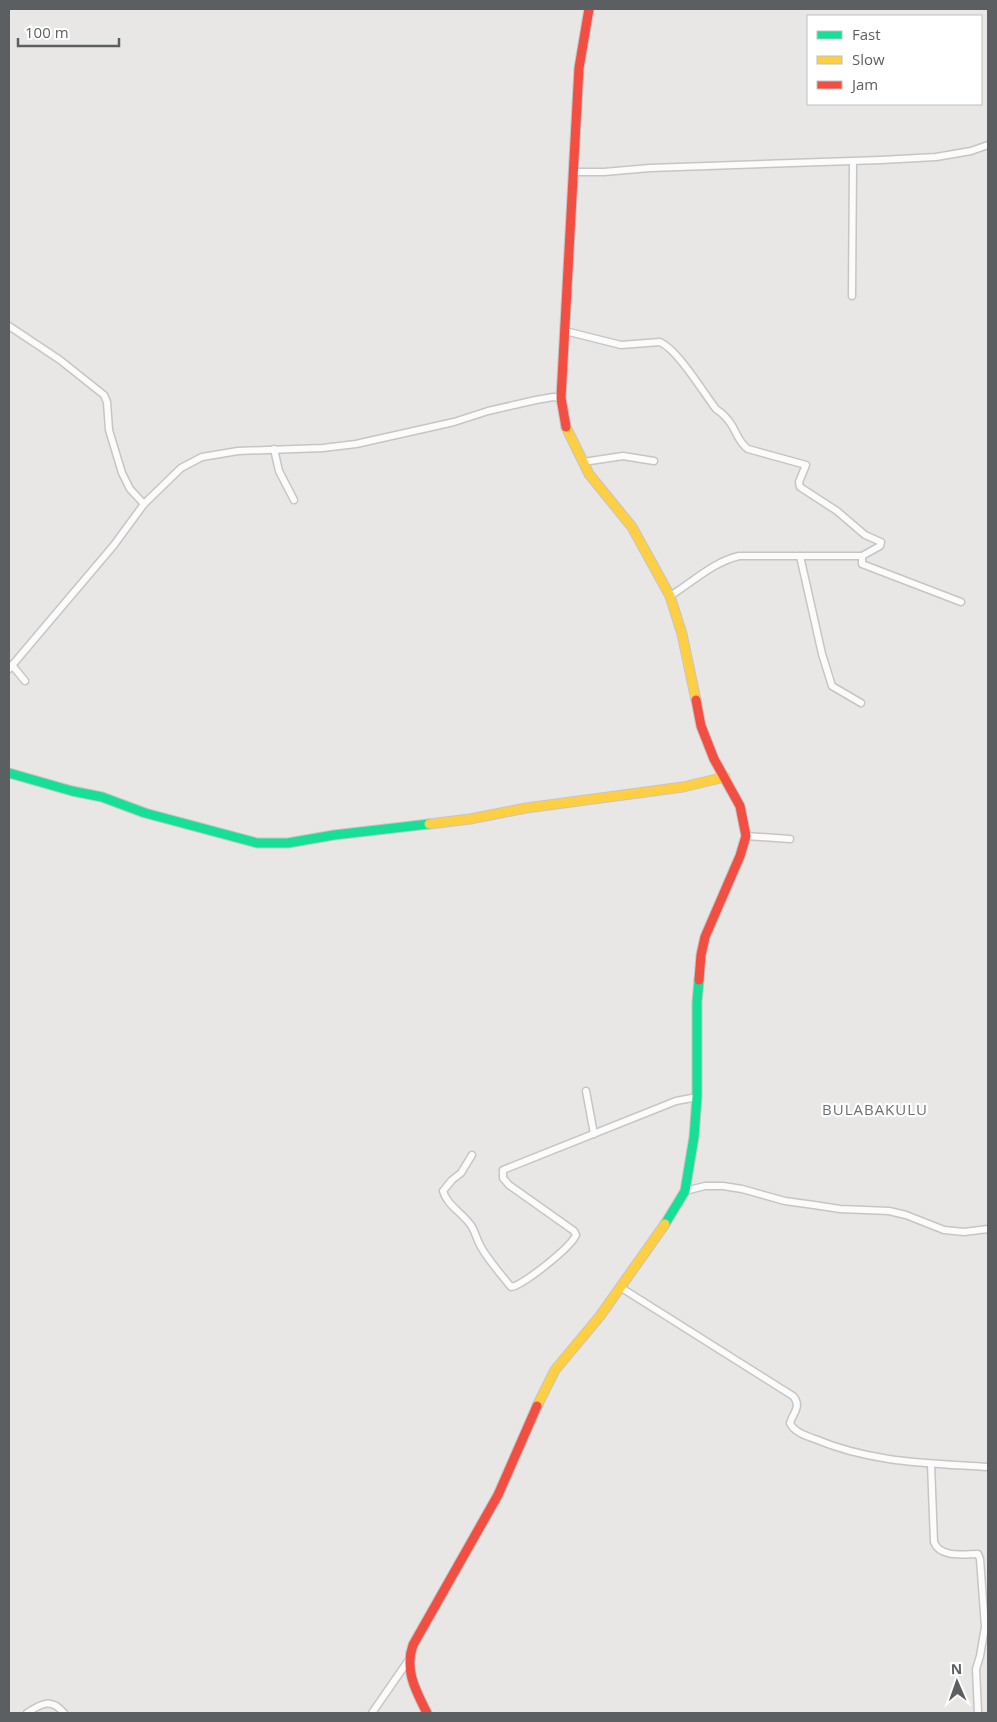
<svg xmlns="http://www.w3.org/2000/svg" width="997" height="1722" font-family="'Open Sans',sans-serif">
	<rect width="100%" height="100%" fill="#e9e7e5"/>
	<g fill="none" stroke-linecap="round" stroke-linejoin="round">
		<defs>
			<g id="street">
				<polyline points="575,172 604,172 650,168 881,160 936,157 971,151 988,145"/>
				<polyline points="852,296 853,162"/>
				<polyline points="9,326 60,360 104,395 107,402 109,430 122,473 130,489 144,504"/>
				<path d="M565,331l56,14 39,-3c18,8 43,50 56,67 6,4 11,9 15,15 6,9 8,19 17,25l58,16 -7,17 1,5 37,24 28,24 16,7 -1,4 -18,10v8l99,38"/>
				<polyline points="274,449 279,471 294,500"/>
				<polyline points="583,462 623,456 654,461"/>
				<polyline points="800,556 822,654 832,686 861,703"/>
				<path d="M670,596c23,-14 43,-34 69,-40h123"/>
				<polyline points="12,665 25,681"/>
				<polyline points="9,669 114,545 144,504 181,468 202,457 238,451 323,448 356,444 454,422 488,411 536,400 553,397 561,398"/>
				<polyline points="746,836 790,839"/>
				<polyline points="586,1091 594,1134"/>
				<path d="M472,1155l-11,18 -9,7 -9,11c4,14 18,21 27,33 5,6 6,14 10,21 5,11 23,32 31,42l4,-1c15,-7 55,-38 61,-51l-2,-4 -65,-46 -6,-7v-8l173,-69 21,-4"/>
				<polyline points="685,1191 705,1186 723,1186 742,1189 785,1201 814,1205 840,1209 889,1211 906,1215 944,1230 964,1232 988,1229"/>
				<path d="M620,1287l173,109c9,10 0,17 -3,27 4,9 16,13 25,16 57,24 113,24 173,28"/>
				<path d="M931,1464l3,78c6,16 29,12 44,12l2,5 5,68 -5,29 -4,13 2,44"/>
				<path d="M27,1713c15,-10 24,-15 37,0"/>
				<polyline points="372,1713 408,1661"/>
			</g>
			<g id="fast">
				<polyline points="9,773 72,791 102,797 145,813 257,843 288,843 334,835 429,824"/>
				<polyline points="665,1224 685,1191 694,1137 697,1097 697,1002 699,980"/>
			</g>
			<g id="slow">
				<polyline points="566,427 589,474 632,527 670,596 682,634 696,700"/>
				<polyline points="429,824 470,819 526,808 683,787 725,777"/>
				<polyline points="537,1406 555,1370 600,1316 665,1224"/>
			</g>
			<g id="jam">
				<polyline points="566,427 561,398 579,68 589,9"/>
				<polyline points="696,700 701,726 714,759 740,806 746,836 740,856 705,937 701,955 699,980"/>
				<path d="M427,1713c-11,-22 -23,-43 -14,-68l85,-150 39,-89"/>
			</g>
		</defs>
		<!-- street casing -->
		<use href="#street" stroke="#c6c5c4" stroke-width="9"/>
		<!-- fast casing -->
		<use href="#fast" stroke="#c5c5c5" stroke-width="11"/>
		<!-- slow casing -->
		<use href="#slow" stroke="#c5c5c5" stroke-width="11"/>
		<!-- jam casing -->
		<use href="#jam" stroke="#c5c5c5" stroke-width="11"/>
		<!-- street -->
		<use href="#street" stroke="#fcfbfb" stroke-width="6"/>
		<!-- fast -->
		<use href="#fast" stroke="#16e098" stroke-width="9"/>
		<!-- slow -->
		<use href="#slow" stroke="#ffcf43" stroke-width="9"/>
		<!-- jam -->
		<use href="#jam" stroke="#f24e42" stroke-width="9"/>
	</g>
	<g text-anchor="middle" dominant-baseline="central" stroke-width="4.5" stroke-linejoin="round" paint-order="stroke">
		<!-- quarter labels -->
		<g font-size="15" letter-spacing="1" fill="#6c7173" stroke="#fff">
			<text x="875" y="1109">BULABAKULU</text>
		</g>
	</g>
	<!-- border -->
	<rect width="997" height="1722" fill="none" stroke="#5b5f61" stroke-width="20"/>
	<!-- legend -->
	<rect x="807" y="15" width="175" height="90" fill="#ffffff" stroke="#bdbfc0"/>
	<rect x="817" y="31" width="25" height="8" fill="#16e098" stroke="#bdbfc0"/>
	<text x="852" y="40" font-size="15" fill="#5b5f61">Fast</text>
	<rect x="817" y="56" width="25" height="8" fill="#ffcf43" stroke="#bdbfc0"/>
	<text x="852" y="65" font-size="15" fill="#5b5f61">Slow</text>
	<rect x="817" y="81" width="25" height="8" fill="#f24e42" stroke="#bdbfc0"/>
	<text x="852" y="90" font-size="15" fill="#5b5f61">Jam</text>
	<!-- north arrow -->
	<g transform="translate(957 1682) rotate(358)" stroke="#ffffff" stroke-width="4" paint-order="stroke">
	<path d="M0-4L9 19L0 12L-9 19Z" fill="#5b5f61"/>
	<text y="-8" font-size="14" font-weight="bold" text-anchor="middle" fill="#5b5f61">N</text>
	</g>
	<!-- scale -->
	<path d="M18 38v8h101v-8" fill="none" stroke="#5b5f61" stroke-width="2.5"/>
	<text x="25" y="38" font-size="15" fill="#5b5f61" stroke="#ffffff" stroke-width="4" paint-order="stroke">100 m</text>
</svg>
